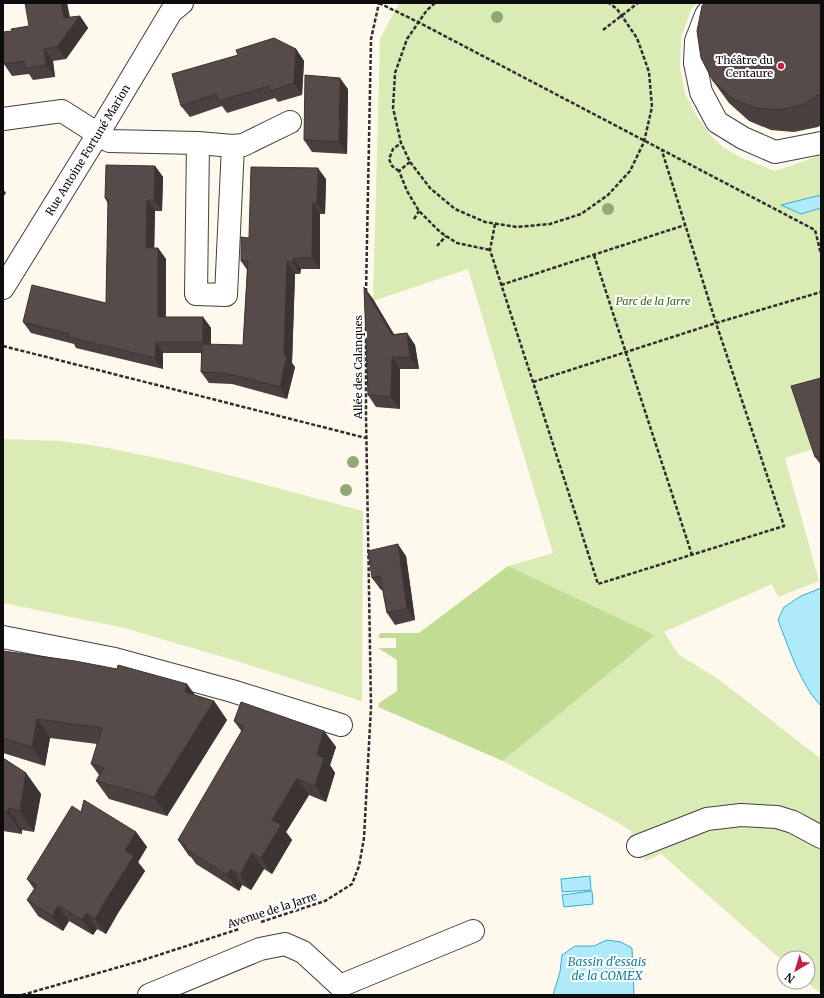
<svg xmlns="http://www.w3.org/2000/svg" width="824" height="998" font-family="Merriweather,serif">
	<rect width="100%" height="100%" fill="#fff8ed"/>
	<!-- green -->
	<g fill="#dbebb5">
		<polygon points="399,3 697,3 691,10 681,38 680,68 686,96 697,116 711,136 724,148 744,159 775,171 821,155 821,397 817,448 785,458 819,581 778,597 772,584 664,632 679,655 717,678 821,759 821,994 807,982 808,982 808,958 784,958 784,962 661,854 645,861 631,831 615,821 503,761 655,635 508,566 553,553 468,269 373,301 380,39"/>
		<polygon points="3,439 61,441 103,447 181,463 244,479 363,511 362,702 352,698 240,662 124,628 3,603"/>
	</g>
	<!-- forest -->
	<polygon fill="#c1dd93" points="508,566 655,635 503,761 378,707 379,703 397,691 397,660 378,648 396,648 396,638 378,638 380,633 419,633"/>
	<!-- water -->
	<g fill="#afeaf9" stroke="#32b0d3">
		<polygon points="821,195 821,208 801,214 781,205"/>
		<path d="M821,588v118c-21,-22 -32,-58 -43,-86l6,-13 17,-11z"/>
		<polygon points="590,876 591,890 562,892 561,879"/>
		<polygon points="592,891 593,904 564,907 562,895"/>
		<polygon points="607,940 621,942 632,948 634,995 553,995 560,972 562,955 575,946 594,946"/>
	</g>
	<g fill="none" stroke-linecap="round" stroke-linejoin="round">
		<defs>
			<g id="minor">
				<polyline points="715,3 706,15 696,41 695,63 701,92 717,122 743,138 775,152 821,143"/>
				<polyline points="3,119 62,111 109,141 198,143 233,146 243,145 290,122"/>
				<polyline points="198,143 196,294 226,295 233,146"/>
				<path id="s1" d="M3,288l95,-154 73,-122 11,-9"/>
				<polyline points="3,637 115,659 232,691 341,725"/>
				<polyline points="638,846 707,819 741,815 777,817 793,822 821,837"/>
				<polyline points="149,995 260,949 285,944 303,952 340,986 473,931"/>
			</g>
		</defs>
		<!-- minor casing -->
		<use href="#minor" stroke="#404040" stroke-width="24"/>
		<!-- path -->
		<g stroke="#2f2f2f" stroke-width="2.5" stroke-dasharray="4 2" stroke-linecap="butt">
			<polyline points="379,3 418,22 815,230 821,254"/>
			<polyline points="435,3 427,10 407,39 395,73 393,108 401,143 410,162 430,188 455,209 485,222 517,227 550,224 581,214 608,195 630,171 644,142 652,107 649,72 637,38 617,9 609,3"/>
			<polyline points="603,30 638,3"/>
			<polyline points="410,162 399,171 407,191 419,211 440,232 457,243 490,250"/>
			<polyline points="399,171 392,166 389,159 393,149 401,143"/>
			<polyline points="414,219 419,211"/>
			<polyline points="495,224 490,250 533,382 598,584 784,526 716,323 662,151"/>
			<polyline points="437,246 446,236"/>
			<polyline points="594,255 692,555"/>
			<polyline points="501,285 685,225"/>
			<polyline points="366,292 371,39 379,3"/>
			<polyline points="3,346 366,438"/>
			<polyline points="533,382 716,323 821,292"/>
			<polyline points="261,922 325,901 352,884 359,866 364,838 371,707 366,415 366,325"/>
			<polyline points="22,995 140,961 239,929"/>
		</g>
		<!-- minor -->
		<use href="#minor" stroke="#fff" stroke-width="22"/>
	</g>
	<!-- trees -->
	<g fill="#92a879">
		<circle cx="497" cy="17" r="6"/>
		<circle cx="608" cy="209" r="6"/>
		<circle cx="353" cy="462" r="6"/>
		<circle cx="346" cy="490" r="6"/>
	</g>
	<!-- wall -->
	<g fill="#4a403f">
		<polygon points="67,3 70,17 80,16 88,28 66,59 53,61 55,77 33,80 29,74 12,76 4,64 12,31 29,26"/>
		<polygon points="821,3 821,125 818,127 794,132 771,130 749,121 729,103 713,81"/>
		<polygon points="296,49 304,61 302,95 278,102 275,98 227,113 222,106 190,117 181,106"/>
		<polygon points="348,89 347,154 312,152 304,140"/>
		<polygon points="155,166 163,177 162,211 155,211 154,248 158,248 166,259 166,317 203,317 211,328 211,345 243,345 247,270 241,261 249,238 326,179 325,214 320,214 320,269 301,269 300,274 295,274 292,363 295,367 287,399 232,384 209,383 201,372 201,353 163,353 163,369 76,348 74,344 31,333 23,322 106,303 108,204 105,198"/>
		<polygon points="364,287 373,299 394,334 407,333 415,345 419,369 400,369 400,409 376,407 368,395"/>
		<polygon points="821,378 821,465 815,457"/>
		<polygon points="406,556 415,620 395,625 387,613 383,590 381,590 372,578"/>
		<polygon points="3,651 187,684 195,695 214,701 227,720 167,816 109,799 96,781 99,775 91,764 97,744 50,738 45,766 3,753"/>
		<polygon points="234,721 324,731 336,747 330,765 335,773 326,802 309,795 286,832 292,840 272,874 264,869 251,890 242,885 239,891 196,864 191,857 189,856 178,840 242,732"/>
		<polygon points="3,758 26,773 41,794 34,832 22,830 22,834 3,831"/>
		<polygon points="81,812 136,832 147,847 138,862 145,871 118,913 106,934 97,929 93,935 69,921 63,931 38,916 27,900 34,889 27,879"/>
	</g>
	<!-- shaded-wall -->
	<g fill="#3c3433">
		<polygon points="61,3 67,3 71,27 80,16 88,28 66,59 57,47 64,18"/>
		<polygon points="44,49 53,61 55,77 46,65"/>
		<polygon points="296,49 304,61 302,95 294,83"/>
		<polygon points="340,78 348,89 347,154 339,142"/>
		<polygon points="155,166 163,177 162,211 154,200"/>
		<polygon points="318,168 326,179 325,214 317,203"/>
		<polygon points="3,189 6,193 3,197"/>
		<polygon points="147,200 155,211 154,259 146,248"/>
		<polygon points="313,203 320,214 320,269 312,258"/>
		<polygon points="158,248 166,259 165,328 158,317"/>
		<polygon points="293,258 301,269 300,274 293,263"/>
		<polygon points="287,262 295,274 292,363 295,367 287,399 280,387 284,355"/>
		<polygon points="364,287 373,299 401,347 392,335"/>
		<polygon points="203,317 211,328 211,354 203,342"/>
		<polygon points="407,333 415,345 419,369 410,357"/>
		<polygon points="156,342 163,353 163,369 155,358"/>
		<polygon points="392,357 400,369 400,409 391,397"/>
		<polygon points="398,544 406,556 415,620 407,608"/>
		<polygon points="187,684 200,703 185,692"/>
		<polygon points="214,701 227,720 167,816 154,797"/>
		<polygon points="37,719 50,738 45,766 32,747"/>
		<polygon points="324,731 336,747 330,765 335,773 326,802 315,786 317,755"/>
		<polygon points="26,773 41,794 34,832 20,811"/>
		<polygon points="297,779 309,795 286,832 292,840 272,874 261,858 272,820"/>
		<polygon points="8,808 22,830 22,834 7,812"/>
		<polygon points="136,832 147,847 138,862 145,871 118,913 106,934 95,919 107,898 125,850"/>
		<polygon points="252,853 264,869 251,890 240,875"/>
		<polygon points="231,869 242,885 239,891 227,875"/>
		<polygon points="58,906 69,921 63,931 52,916"/>
		<polygon points="86,913 97,929 93,935 82,920"/>
	</g>
	<!-- building -->
	<g fill="#564b49" stroke="#3c3433">
		<polygon points="25,3 61,3 64,18 80,16 57,47 44,49 46,65 25,68 24,61 4,64 3,58 3,32 12,31 11,29 29,26"/>
		<polygon points="704,3 821,3 821,93 802,105 779,110 755,108 733,99 713,81 701,58 697,31 702,6"/>
		<polygon points="274,38 296,49 294,83 270,91 269,86 219,101 216,94 181,106 172,74 238,55 236,50"/>
		<polygon points="305,75 340,78 339,142 304,140"/>
		<polygon points="106,165 155,166 154,200 147,200 146,248 158,248 158,317 203,317 203,342 156,342 155,358 68,337 69,334 23,322 32,285 106,303 108,199 105,198"/>
		<polygon points="251,167 318,168 317,203 313,203 312,258 293,258 293,263 287,262 284,355 287,356 280,387 224,373 201,372 202,344 243,345 248,261 241,261 241,237 249,238"/>
		<polygon points="364,287 392,335 407,333 410,357 392,357 391,397 368,395"/>
		<polygon points="821,378 821,455 815,457 791,386"/>
		<polygon points="398,544 407,608 387,613 380,576 372,578 368,551"/>
		<polygon points="3,651 75,661 117,669 118,665 187,684 185,692 214,701 154,797 96,781 104,768 91,764 102,728 37,719 32,747 3,738"/>
		<polygon points="241,702 324,731 317,755 324,758 315,786 297,779 272,820 281,825 261,858 252,853 240,875 231,869 227,875 185,848 186,845 178,840 244,727 234,721"/>
		<polygon points="3,758 26,773 20,811 8,808 7,812 3,812"/>
		<polygon points="84,800 136,832 125,850 134,856 107,898 95,919 86,913 82,920 58,906 52,916 27,900 37,885 27,879 72,806 81,812"/>
	</g>
	<!-- markers -->
	<circle fill="#c31f43" stroke="#fff" stroke-width="1.5" cx="781" cy="66" r="4"/>
	<g text-anchor="middle" dominant-baseline="central" stroke-width="4" stroke-linejoin="round" paint-order="stroke">
		<!-- poi labels -->
		<g font-size="11" fill="#0d0d0d" stroke="#fff" text-anchor="end">
			<text x="773" y="60">Théâtre du<tspan x="773" dy="13">Centaure</tspan></text>
		</g>
		<!-- street labels -->
		<g font-size="11" fill="#0d0d0d" stroke="#fff">
			<text stroke="none"><textPath href="#s1" startOffset="162">Rue Antoine Fortuné Marion</textPath></text>
			<text transform="translate(358 367) rotate(-90)">Allée des Calanques</text>
			<text transform="translate(272 910) rotate(-18)">Avenue de la Jarre</text>
		</g>
		<!-- park labels -->
		<g font-size="11" font-style="italic" fill="#38671a" stroke="#fff">
			<text x="653" y="301">Parc de la Jarre</text>
		</g>
		<!-- water labels -->
		<g font-size="12" font-style="italic" fill="#107ea4" stroke="#fff">
			<text x="607" y="961">Bassin d'essais<tspan x="607" dy="14">de la COMEX</tspan></text>
		</g>
	</g>
	<!-- border -->
	<rect width="824" height="998" fill="none" stroke="#0d0d0d" stroke-width="8"/>
	<!-- north arrow -->
	<g transform="translate(796 970) rotate(218)"><circle r="19" fill="#ffffff" stroke="#9e9e9e"/>
	<path d="M0-3L7 15L0 10L-7 15Z" fill="#c31f43"/>
	<text y="-6" font-size="11" font-weight="bold" text-anchor="middle" fill="#0d0d0d">N</text>
	</g>
</svg>
